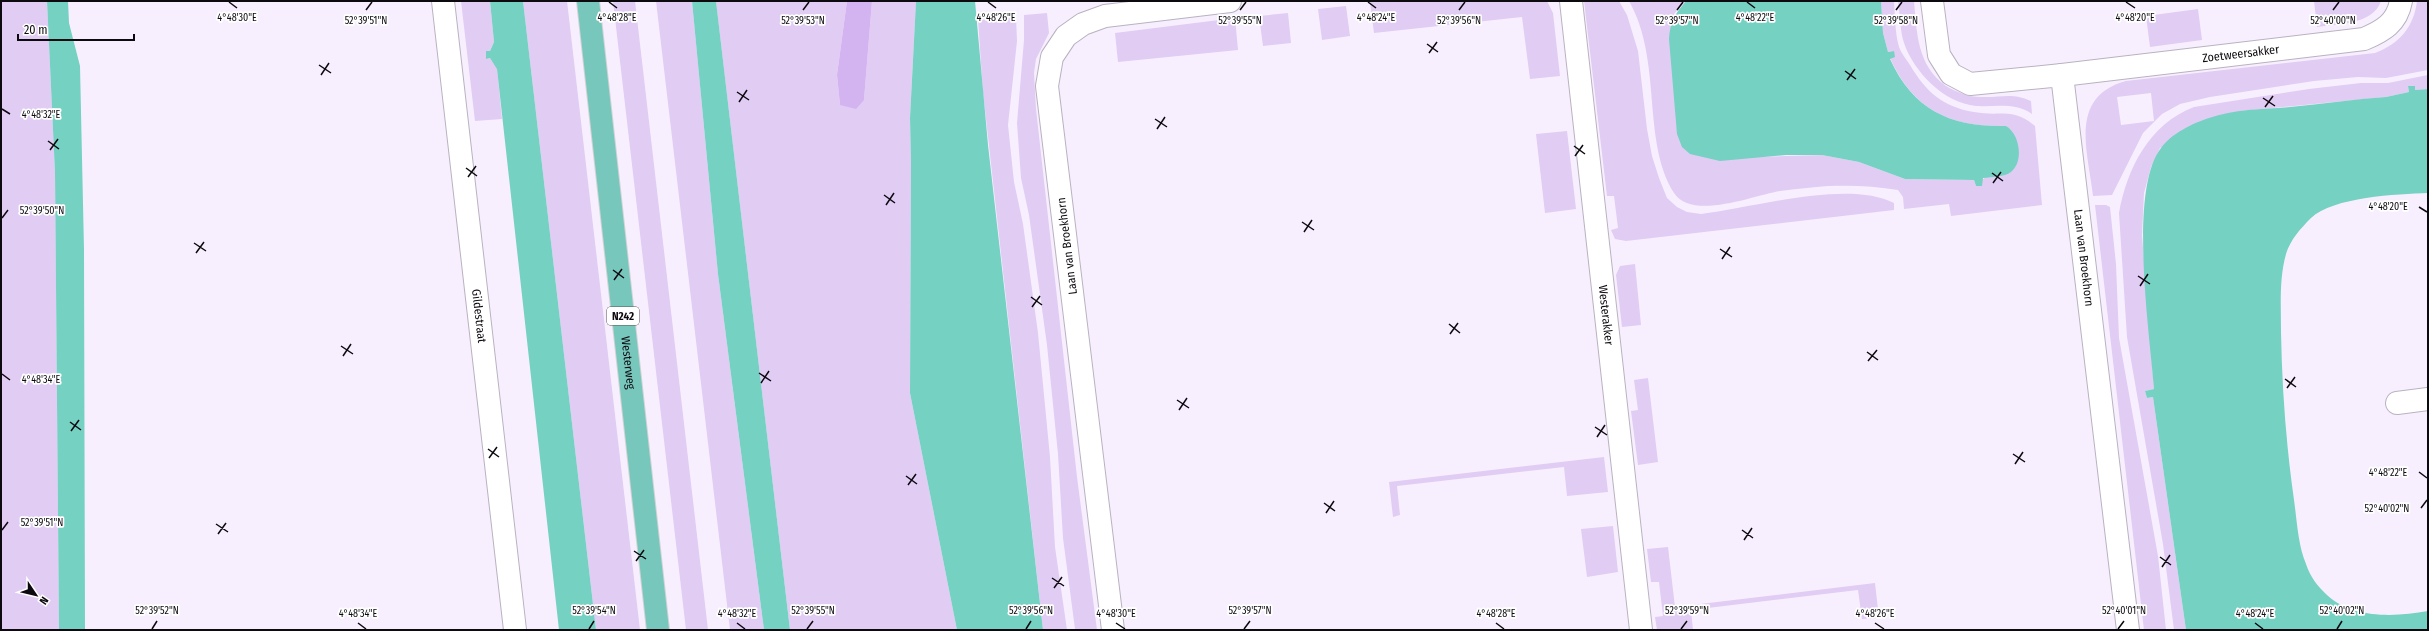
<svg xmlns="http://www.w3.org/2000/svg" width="2429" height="631" font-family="'Fira Sans Condensed',sans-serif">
	<rect width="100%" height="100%" fill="#f7effe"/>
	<!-- green -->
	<g fill="#e1ccf4" fill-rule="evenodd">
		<polygon points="1,1 47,1 55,173 59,630 1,630"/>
		<polygon points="461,1 490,1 494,42 486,59 490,58 497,68 502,119 475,121"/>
		<polygon points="523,1 567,1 640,630 596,630"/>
		<polygon points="613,1 635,1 708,630 686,630"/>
		<polygon points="656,1 692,1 718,274 764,630 730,630"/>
		<polygon points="716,1 847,1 837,75 840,105 864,100 872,1 916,1 910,118 911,163 910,393 957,630 790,630"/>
		<polygon points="1381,1 1547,1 1553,13 1560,76 1530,79 1522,17 1374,33 1370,2"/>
		<path d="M1584,1h35l8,14 11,36 9,78 5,27 7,22 8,20 10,9 10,5 14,2c52,-6 147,-35 193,-11v7l-268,31 -11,-2 -4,-9 7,-2 -4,-32h-7z"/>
		<path d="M1629,1h57l-12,13 81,143 67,-2 37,7 46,17 69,1 2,6c2,-2 5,-6 7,-7 14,-10 36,4 34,-26 0,-13 -2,-18 -11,-27 -56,1 -92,-15 -116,-68l4,-7 -6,1 -5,-19 -2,-32h13c1,14 1,32 5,46 2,6 8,13 11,18 16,27 33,42 64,47 25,5 39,-5 61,14l7,79 -91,11 -2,-12 -45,5 -1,-12 -5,-7c-22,-4 -47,-5 -70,-4 -15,1 -32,3 -48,5 -25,4 -88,30 -106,2 -33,-53 -11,-132 -45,-192z"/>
		<path d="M1898,1h16c3,33 3,64 32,85 10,6 23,11 35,11 20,1 30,-5 50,4l1,13c-17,-12 -36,-7 -56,-8 -32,-3 -62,-34 -72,-63 -4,-12 -4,-29 -6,-42z"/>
		<path d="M2314,1h67c-8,24 -44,23 -64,26z"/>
		<path d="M2417,1h11v69l-42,8 -28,-1 -44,4 -104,16 -30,7 -18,10 -19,19 -31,62 -19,1c-5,-45 -25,-99 33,-115l249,-28c24,-9 39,-26 42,-52zM2151,93l3,28 -33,4 -4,-28z"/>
		<polygon points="1346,6 1350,36 1322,40 1318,9"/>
		<polygon points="2198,9 2202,40 2150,47 2146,16"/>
		<polygon points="1047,13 1049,33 1036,59 1034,73 1036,109 1077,477 1097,630 1075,629 1063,538 1058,454 1047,345 1029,215 1021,178 1017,123 1024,40 1024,15"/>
		<polygon points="1288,13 1291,43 1263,46 1259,16"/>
		<polygon points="1016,17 1017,41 1008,125 1014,182 1023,224 1038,333 1050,457 1055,547 1067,630 1043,630 983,92 978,20"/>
		<polygon points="1235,18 1238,50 1118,62 1115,33"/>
		<path d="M2428,75v14l-13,1 -7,-4 1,6 -23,5 -145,14 -81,37 -9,19 -7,26 -2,42 12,154 -9,2 2,7 6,-1 33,233h-12l-11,-86 -36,-207 -8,-124c8,-44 30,-89 75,-106l115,-18 52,-6h27z"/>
		<polygon points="1567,131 1576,209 1545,213 1536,134"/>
		<polygon points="2095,205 2106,205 2110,207 2116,264 2119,338 2158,556 2166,630 2144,630"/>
		<polygon points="1635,264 1641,325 1622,327 1616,275 1620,266"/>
		<polygon points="1648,378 1658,462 1638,465 1631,411 1638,410 1634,380"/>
		<polygon points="1604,457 1608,492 1567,496 1564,467 1397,486 1400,515 1393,517 1389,482"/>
		<polygon points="1613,526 1618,572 1587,577 1581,529"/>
		<polygon points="1668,547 1675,607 1875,583 1879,618 1862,619 1858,590 1691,610 1693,630 1657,630 1655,617 1663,616 1659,582 1651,582 1647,549"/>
	</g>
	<!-- forest -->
	<polygon fill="#d4b3f1" points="847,1 872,1 864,100 856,109 840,105 837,75"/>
	<!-- water -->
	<g fill="#75d1c2">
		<polygon points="47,1 68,1 69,23 80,66 84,250 85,630 59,630 55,173"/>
		<polygon points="490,1 523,1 596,630 559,630 497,69 490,58 486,59 486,51 490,51 494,42"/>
		<polygon points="692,1 716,1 790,630 764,630 718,274"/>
		<polygon points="916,1 975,1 988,145 1043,630 957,630 910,393 911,163 910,118"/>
		<path d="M1686,1h195l2,32 5,19 6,-1 1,6 -5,2c24,52 61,68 116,67 14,8 18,36 5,46 -7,5 -19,5 -28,6l-1,8h-6l-2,-6 -69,-1 -46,-17 -37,-7h-36l-66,6 -30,-7 -8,-7 -5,-13 -8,-95c1,-17 6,-25 17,-38z"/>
		<path d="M2408,86h7v4l13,-1v104c-31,1 -95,4 -117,25 -10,10 -21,22 -25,36 -7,25 -5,52 -5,78 1,56 5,112 13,168 3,21 4,45 12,64 4,12 11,22 21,31 26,24 68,22 101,16v19h-242l-33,-233 -6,1 -2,-7 9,-2c-4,-55 -26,-199 7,-241 10,-14 32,-25 48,-30 25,-9 55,-9 81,-11 32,-3 64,-8 96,-10l23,-5z"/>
	</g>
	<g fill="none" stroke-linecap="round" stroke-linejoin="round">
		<defs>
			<g id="minor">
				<path id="s1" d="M443,1l72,629"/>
				<path id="s2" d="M1571,1l70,629"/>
				<path id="s3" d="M1932,1l7,54 12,19 19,10 92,-9 66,555"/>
				<path id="s4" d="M2062,75l302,-36c19,-8 33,-16 37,-38"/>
				<polyline points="2397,403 2428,399"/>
				<polyline points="1113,630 1047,86 1052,57 1066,36 1083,24 1105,16 1230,1"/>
			</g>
			<g id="major">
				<path id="s5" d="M588,1l70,629"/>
			</g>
		</defs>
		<!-- minor casing -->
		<use href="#minor" stroke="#b9b2c0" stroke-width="24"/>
		<!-- major casing -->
		<use href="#major" stroke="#d3d3d4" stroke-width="24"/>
		<!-- minor -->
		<use href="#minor" stroke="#fff" stroke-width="22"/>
		<!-- major -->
		<use href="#major" stroke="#77c7bd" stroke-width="22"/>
	</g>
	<!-- ticks -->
	<path fill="none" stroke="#0d0a0f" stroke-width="1.5" d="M229,2l8,6M609,2l8,6M988,2l8,6M1368,2l8,6M1747,2l8,6M2126,2l9,6M366,10l6,-8M803,10l6,-8M1240,10l6,-8M1459,10l6,-8M1677,10l6,-8M1896,10l6,-8M2333,10l6,-8M1427,44l11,8M1429,53l8,-11M319,65l12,8M1845,71l11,8M321,75l8,-12M1847,80l8,-11M737,92l12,8M2263,98l12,8M739,102l8,-12M2265,107l8,-11M2,109l8,5M1155,119l12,8M1157,129l8,-12M48,141l11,8M1574,146l11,8M50,150l8,-11M1575,156l8,-11M466,168l11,8M1992,173l11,8M468,177l8,-11M1993,183l8,-11M884,195l11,8M886,205l8,-12M2419,207l8,5M2,218l6,-8M1302,222l12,8M1304,232l8,-12M194,243l12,8M1720,249l12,8M196,253l8,-11M1722,259l8,-12M613,270l11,8M2138,276l12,8M614,280l8,-11M2140,286l8,-12M1031,297l11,8M1032,307l8,-11M1449,324l11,9M1450,334l8,-11M341,346l12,8M1867,352l11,8M343,356l8,-12M1868,361l9,-11M759,373l12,8M2,374l8,6M2285,379l11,8M761,383l8,-12M2287,388l8,-11M1177,400l12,8M1179,410l8,-12M70,422l11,8M1595,427l12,8M71,431l8,-11M1597,437l8,-12M488,449l11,8M2013,454l12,8M489,458l8,-11M2015,464l8,-12M2419,472l8,6M906,476l11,8M908,485l8,-11M1324,503l11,8M2421,508l6,-8M1326,513l8,-12M216,524l12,8M2,530l6,-8M1742,530l11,8M218,534l8,-11M1744,540l8,-12M634,551l12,8M2160,557l11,8M636,561l8,-11M2162,567l8,-12M1052,578l12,8M1054,588l8,-11M358,623l8,6M737,623l8,6M1116,623l9,6M1496,623l8,6M1875,623l9,6M2255,623l8,6M152,629l5,-8M589,629l5,-8M807,629l6,-8M1026,629l5,-8M1244,629l6,-8M1681,629l6,-8M2118,629l6,-8M2337,629l5,-8"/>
	<g text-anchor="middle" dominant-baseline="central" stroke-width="3.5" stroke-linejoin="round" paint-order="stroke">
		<!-- shield labels -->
		<rect fill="#fff" stroke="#565457" stroke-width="1" x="607" y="307" width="32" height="18" rx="3"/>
		<g font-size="11" font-weight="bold" fill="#0d0a0f">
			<text x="623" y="316">N242</text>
		</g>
		<!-- street labels -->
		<g font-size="12" fill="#0d0a0f" stroke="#fff">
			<text stroke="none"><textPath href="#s4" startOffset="180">Zoetweersakker</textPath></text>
			<text transform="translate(1067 246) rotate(-97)">Laan van Broekhorn</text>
			<text stroke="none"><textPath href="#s3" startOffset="375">Laan van Broekhorn</textPath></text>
			<text stroke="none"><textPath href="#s2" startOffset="316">Westerakker</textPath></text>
			<text stroke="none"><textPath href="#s1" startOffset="317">Gildestraat</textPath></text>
			<text stroke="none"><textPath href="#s5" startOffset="364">Westerweg</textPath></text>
		</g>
	</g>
	<g font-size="10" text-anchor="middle" fill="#0d0a0f" stroke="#fff" stroke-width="3.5" stroke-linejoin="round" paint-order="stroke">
		<text x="237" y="21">4°48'30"E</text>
		<text x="617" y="21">4°48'28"E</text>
		<text x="996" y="21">4°48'26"E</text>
		<text x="1376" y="21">4°48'24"E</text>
		<text x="1755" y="21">4°48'22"E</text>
		<text x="2135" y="21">4°48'20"E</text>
		<text x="366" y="24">52°39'51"N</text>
		<text x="803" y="24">52°39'53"N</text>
		<text x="1240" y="24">52°39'55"N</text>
		<text x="1459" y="24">52°39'56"N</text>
		<text x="1677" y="24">52°39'57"N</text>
		<text x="1896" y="24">52°39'58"N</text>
		<text x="2333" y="24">52°40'00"N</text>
		<text x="41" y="118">4°48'32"E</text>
		<text x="2388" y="210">4°48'20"E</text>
		<text x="42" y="214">52°39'50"N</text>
		<text x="41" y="383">4°48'34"E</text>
		<text x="2388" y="476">4°48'22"E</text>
		<text x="2387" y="512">52°40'02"N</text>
		<text x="42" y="526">52°39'51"N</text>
		<text x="157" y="614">52°39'52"N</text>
		<text x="594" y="614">52°39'54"N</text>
		<text x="813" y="614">52°39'55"N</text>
		<text x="1031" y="614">52°39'56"N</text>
		<text x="1250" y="614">52°39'57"N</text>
		<text x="1687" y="614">52°39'59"N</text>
		<text x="2124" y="614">52°40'01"N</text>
		<text x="2342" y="614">52°40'02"N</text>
		<text x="358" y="617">4°48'34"E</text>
		<text x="737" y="617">4°48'32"E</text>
		<text x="1116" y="617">4°48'30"E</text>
		<text x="1496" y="617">4°48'28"E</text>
		<text x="1875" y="617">4°48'26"E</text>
		<text x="2255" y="617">4°48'24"E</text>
	</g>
	<!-- border -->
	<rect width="2429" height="631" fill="none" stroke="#0d0a0f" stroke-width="4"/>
	<!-- north arrow -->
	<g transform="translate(36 595) rotate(125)" stroke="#ffffff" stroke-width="3" paint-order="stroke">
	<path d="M0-3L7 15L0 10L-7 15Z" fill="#0d0a0f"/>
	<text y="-6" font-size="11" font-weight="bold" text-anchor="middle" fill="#0d0a0f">N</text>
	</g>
	<!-- scale -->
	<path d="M18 34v6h116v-6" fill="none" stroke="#0d0a0f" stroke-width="2"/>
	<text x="24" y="34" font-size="12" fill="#0d0a0f" stroke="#ffffff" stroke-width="3" paint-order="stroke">20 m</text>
</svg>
